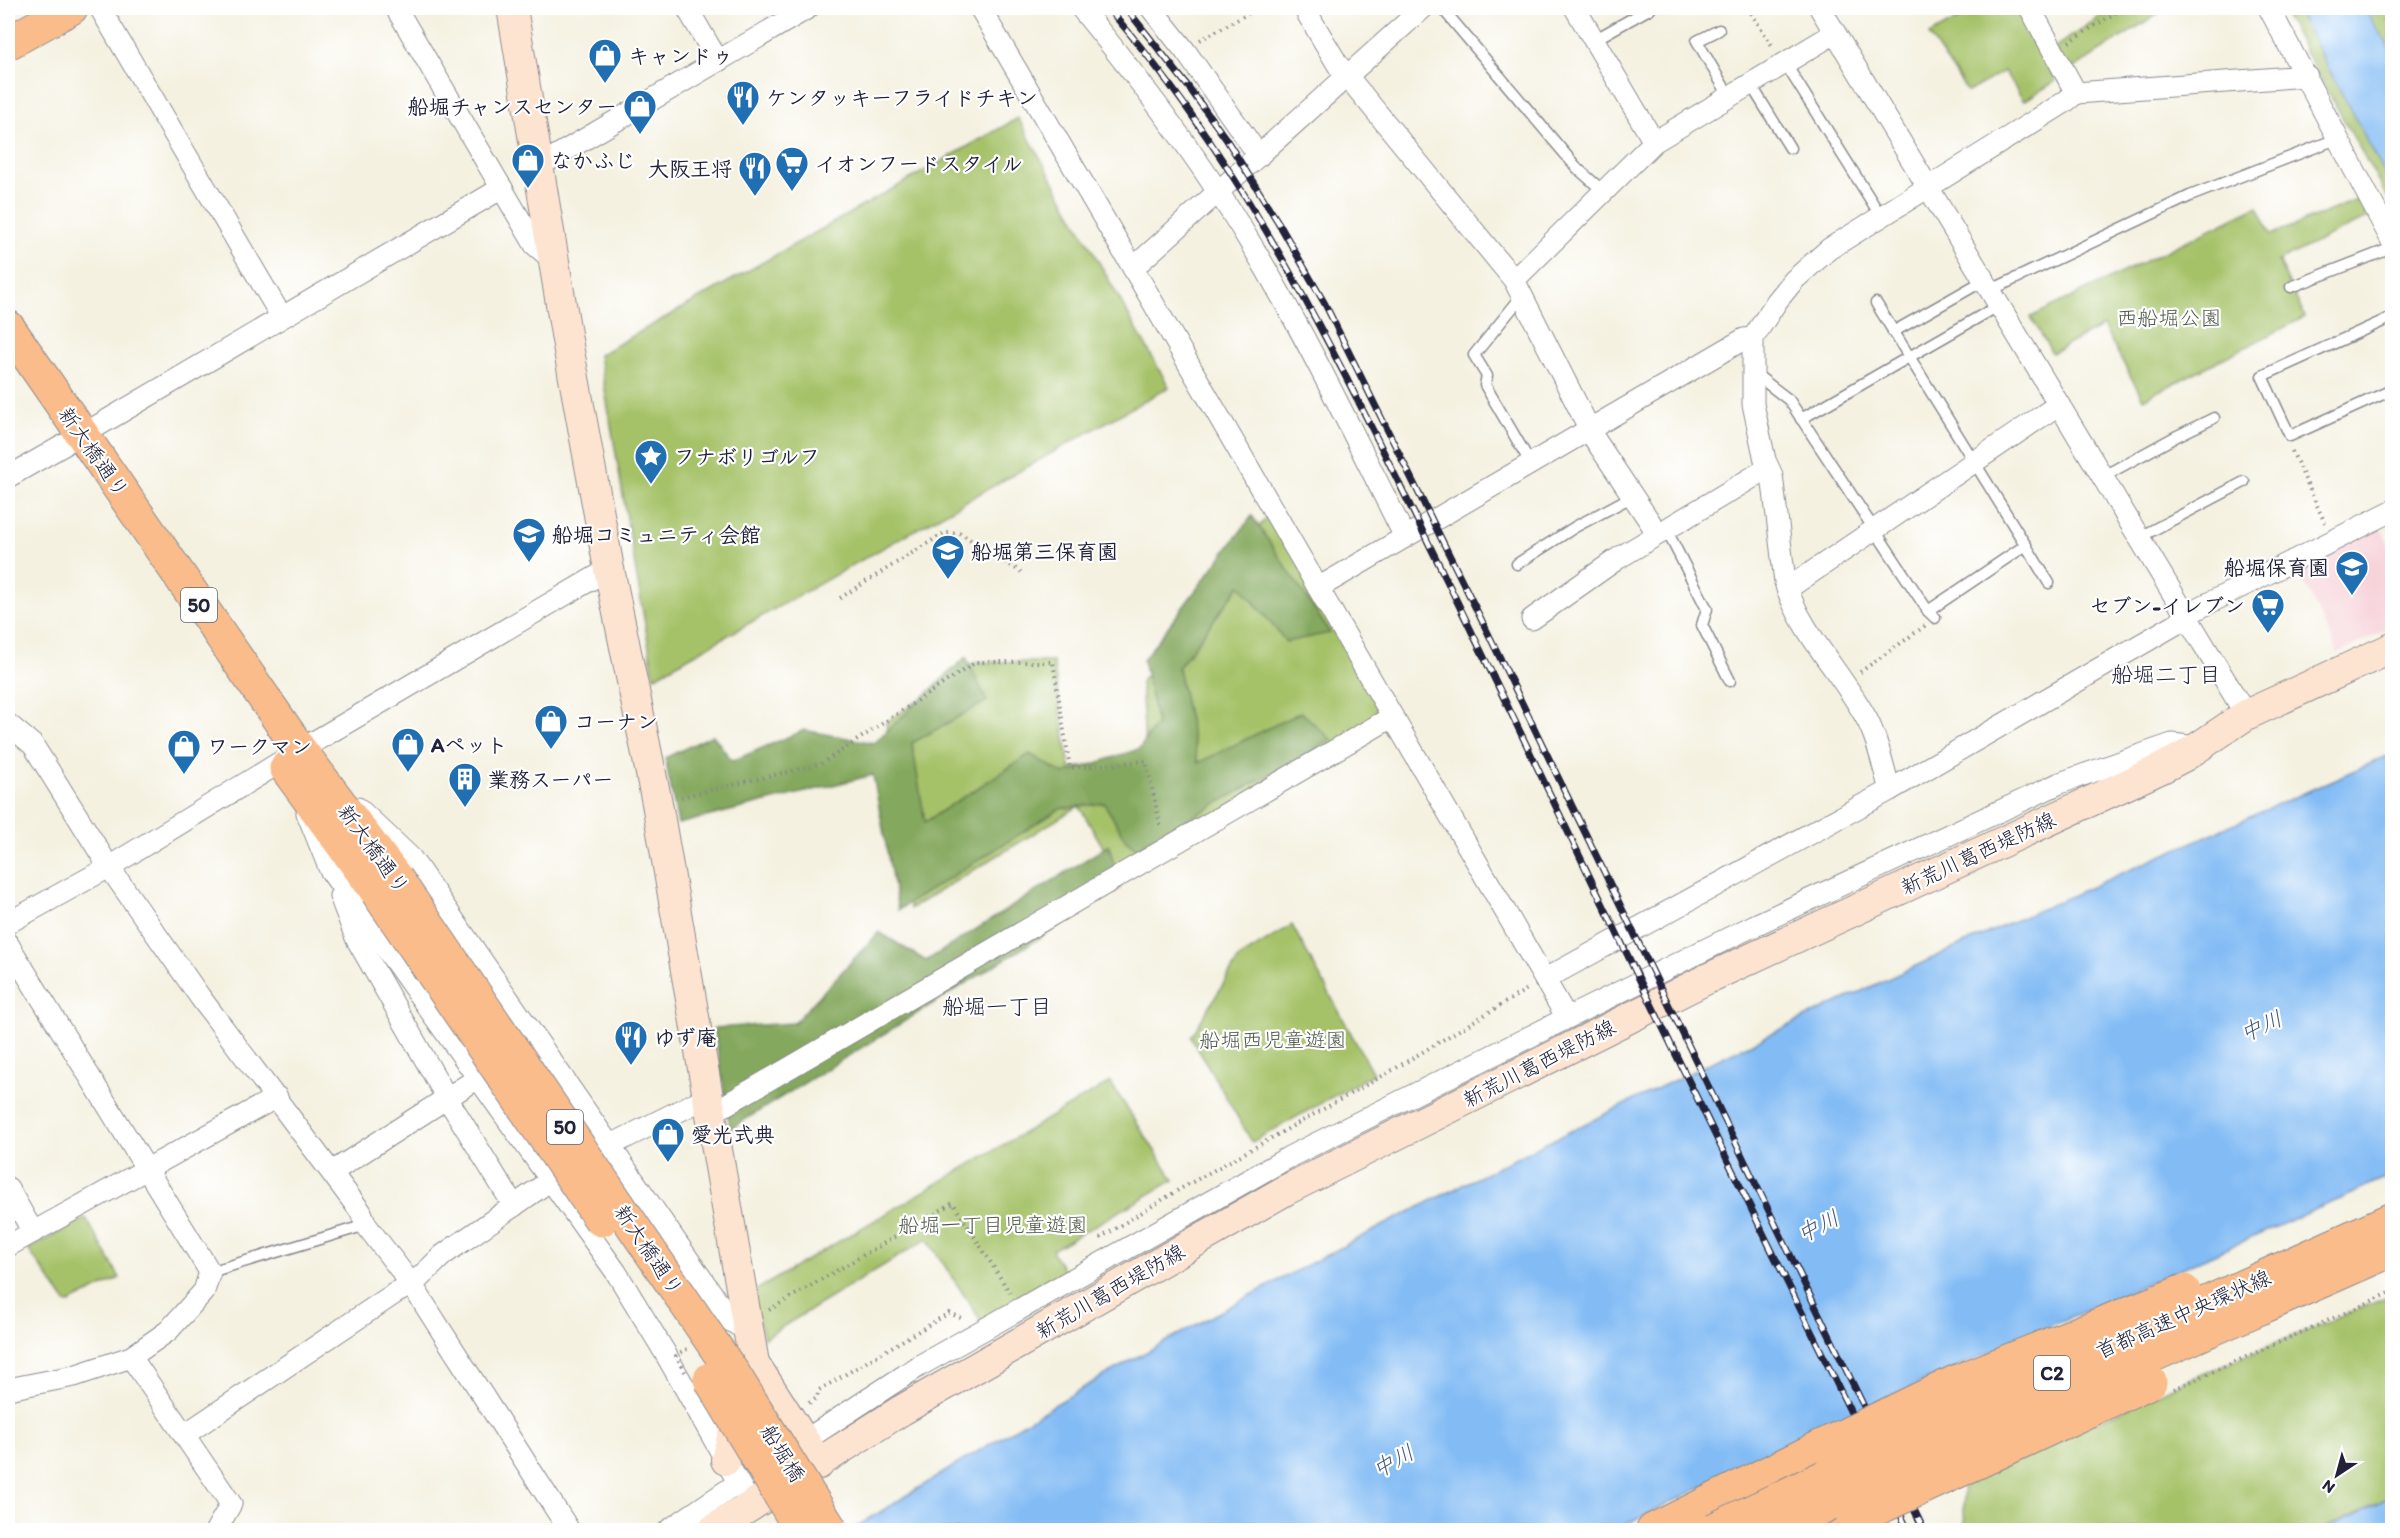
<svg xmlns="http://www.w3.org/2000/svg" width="2400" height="1538" font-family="Itim,'Klee One',sans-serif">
	<rect width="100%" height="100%" fill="#fff"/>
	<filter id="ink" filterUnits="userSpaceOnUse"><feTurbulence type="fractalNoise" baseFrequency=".0167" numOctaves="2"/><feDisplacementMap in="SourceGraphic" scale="12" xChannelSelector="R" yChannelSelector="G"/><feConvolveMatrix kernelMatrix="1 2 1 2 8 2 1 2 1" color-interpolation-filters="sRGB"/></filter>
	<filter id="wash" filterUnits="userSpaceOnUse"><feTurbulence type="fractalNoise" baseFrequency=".008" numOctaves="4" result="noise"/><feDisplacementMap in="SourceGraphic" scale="24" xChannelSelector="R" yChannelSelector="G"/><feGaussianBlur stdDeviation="1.35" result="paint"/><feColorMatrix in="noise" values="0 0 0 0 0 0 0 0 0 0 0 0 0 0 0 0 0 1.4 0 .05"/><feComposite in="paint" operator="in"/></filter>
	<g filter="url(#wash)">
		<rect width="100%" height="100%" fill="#f4f1e0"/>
		<!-- built -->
		<polygon fill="#f6cfd6" points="2380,525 2392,551 2392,627 2338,653 2296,565"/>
		<!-- green -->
		<g fill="#a6c269" stroke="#647252" stroke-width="1.5">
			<polygon points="1978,8 2016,8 2056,81 2024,101 2004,71 1968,92 1929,35"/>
			<polygon points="2113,8 2167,8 2068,72 2055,47"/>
			<polygon points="2281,8 2392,8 2392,206"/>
			<polygon points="1018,118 1169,387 654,677 599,355"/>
			<polygon points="2364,197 2373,215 2278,261 2305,317 2143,399 2103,326 2052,353 2031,317 2258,206 2271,235"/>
			<polygon points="1272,510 1392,717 1120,876 1079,806 910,909 886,722 976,662 1053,662 1070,768 1146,761 1141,682"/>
			<polygon points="1292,925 1373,1074 1252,1142 1191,1037 1239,958"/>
			<polygon points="1110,1082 1174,1180 1052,1250 1065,1273 983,1324 927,1239 764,1338 751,1293"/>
			<polygon points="86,1218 120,1278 67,1304 28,1249"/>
			<polygon points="2392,1295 2392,1496 2321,1530 1965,1530 1963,1485 2185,1381"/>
		</g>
		<!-- forest -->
		<g fill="#84a85d" stroke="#53654c" stroke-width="1.5">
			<polygon points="1252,516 1330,633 1286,642 1240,585 1178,668 1198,763 1301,712 1332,740 1136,848 1126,840 1104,803 1060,809 898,910 873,775 678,824 665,758 713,735 732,761 804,730 874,743 966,657 987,701 912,743 925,822 1030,754 1063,774 1139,749 1157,724 1143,660"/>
			<polygon points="1109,845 1120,888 730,1129 714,1028 794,1023 879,932 926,961"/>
		</g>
		<!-- water -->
		<g fill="#83bcf4" stroke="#526f98" stroke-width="1.5">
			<path d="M2296,8h68c9,16 20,29 28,45v134z"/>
			<path d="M2392,754v422l-542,238 -235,116h-764c96,-59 191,-120 290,-175 263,-146 534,-278 807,-404 147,-67 296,-131 444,-197z"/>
			<polygon points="2392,1496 2392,1530 2324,1530"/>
		</g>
	</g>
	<g filter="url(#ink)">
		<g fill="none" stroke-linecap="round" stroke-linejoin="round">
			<defs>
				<g id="lane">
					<polyline points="1442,8 1577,168 1603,191"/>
					<polyline points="1719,30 1697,41 1729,96"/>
					<polyline points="1594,40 1651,8"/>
					<polyline points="1785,63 1882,218"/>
					<polyline points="1750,83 1790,148"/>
					<polyline points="2291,287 2392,248"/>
					<polyline points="1989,291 2190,196 2339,138"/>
					<polyline points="1522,296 1474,355 1487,376 1485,385 1531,464"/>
					<polyline points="1876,303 2049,583"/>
					<polyline points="2392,317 2262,376 2290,436 2392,390"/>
					<polyline points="1893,332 1983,281"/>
					<polyline points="1754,373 1789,400 1928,611 1935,618"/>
					<polyline points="1801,419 1998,306"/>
					<polyline points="2102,477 2177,436 2214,418"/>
					<polyline points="1666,529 1707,609 1702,625 1730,681"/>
					<polyline points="2138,538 2244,482"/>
					<polyline points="1517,564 1575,527 1633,496"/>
					<polyline points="1928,611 2026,545"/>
					<polyline points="210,1272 366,1225"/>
				</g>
				<g id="street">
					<polyline points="100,8 281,316"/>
					<polyline points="396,8 535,245 554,261"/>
					<polyline points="687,8 718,61"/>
					<polyline points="980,8 1133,268 1567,1018"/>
					<path d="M1081,8c65,79 127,162 179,251 53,90 98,185 145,278"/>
					<polyline points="1151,8 1186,52 1259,156"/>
					<polyline points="1304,8 1338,65 1514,280 1594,438 1658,534"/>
					<polyline points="1575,8 1654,142"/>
					<polyline points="1820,8 2246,715"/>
					<polyline points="2030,8 2076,93"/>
					<polyline points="2269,8 2392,241"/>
					<polyline points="539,166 808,8"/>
					<polyline points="1133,268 1423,8"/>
					<polyline points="1514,280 1654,142 1835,33"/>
					<polyline points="82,435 502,188"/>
					<polyline points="8,477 64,445"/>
					<polyline points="1318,588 1744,339 1753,338"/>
					<polyline points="1787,589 2058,405"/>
					<polyline points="1532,619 1617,559 1768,468"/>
					<polyline points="8,724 33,745 109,867 200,997 361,1212 366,1225 412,1285 569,1530"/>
					<polyline points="300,750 609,569"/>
					<path d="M1890,790c-7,-23 -13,-54 -25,-74 -25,-45 -65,-84 -80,-134l-13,-107 -7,-15 -12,-56v-66l24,-37 17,-21 35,-31 236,-147 11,-9 231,-17"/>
					<polyline points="358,808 411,858 724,1311 731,1321 749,1332"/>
					<polyline points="307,813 330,870 616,1272 664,1351 751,1505"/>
					<polyline points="340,896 356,938 447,1098 514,1206"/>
					<polyline points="8,923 109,867 282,761"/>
					<polyline points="8,944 210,1272 204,1291 168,1331 131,1357 74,1376 8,1389"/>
					<polyline points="1545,979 1890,790 2176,624 2197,609 2392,511"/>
					<polyline points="710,1114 1392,717"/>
					<polyline points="609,1146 707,1097"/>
					<polyline points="332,1172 478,1078"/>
					<polyline points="8,1188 33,1232"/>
					<polyline points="8,1246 277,1097"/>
					<polyline points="131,1357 231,1504 216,1530"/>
					<polyline points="184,1435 397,1292 412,1285 443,1255 551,1180"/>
					<polyline points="804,1441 919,1366 1291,1156 1567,1018 1755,925 2060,783 2172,744 2197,747"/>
					<polyline points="669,1530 738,1483"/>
				</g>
				<g id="secondary">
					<polyline points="512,8 567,340 609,569 657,803 754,1363 819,1464"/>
					<polyline points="726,1460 741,1405"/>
					<polyline points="713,1530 902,1410 1286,1190 1713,976 2160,769 2185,756 2246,715 2392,648"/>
				</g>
				<g id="primary">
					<polyline points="8,43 71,8"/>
					<polyline points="8,327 300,750 396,878"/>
					<polyline points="286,768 377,892"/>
				</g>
				<g id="highway">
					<polyline points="1653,1530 1822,1446"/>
					<polyline points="1830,1530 1853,1520"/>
				</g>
			</defs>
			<!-- lane casing -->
			<use href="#lane" stroke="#8b8a8e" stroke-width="13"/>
			<!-- street casing -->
			<use href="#street" stroke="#8b8a8e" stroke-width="23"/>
			<!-- secondary casing -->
			<use href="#secondary" stroke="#8b8a8e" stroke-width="32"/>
			<!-- primary casing -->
			<use href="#primary" stroke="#8b8a8e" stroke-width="35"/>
			<!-- highway casing -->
			<use href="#highway" stroke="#8b8a8e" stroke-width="35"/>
			<!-- path -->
			<g stroke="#8b8a8e" stroke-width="4" stroke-dasharray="1.5 4.5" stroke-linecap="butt">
				<polyline points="1706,8 1712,17"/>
				<polyline points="1748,8 1773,47"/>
				<polyline points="2379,8 2392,34"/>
				<polyline points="1200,40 1258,8"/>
				<polyline points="2069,42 2123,8"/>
				<polyline points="2292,451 2325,523"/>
				<polyline points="840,598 944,533 960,533 1021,572"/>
				<polyline points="1860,672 1925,626"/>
				<polyline points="681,797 821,764 976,662 1053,662 1070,768 1146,761 1161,828"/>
				<polyline points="1100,1238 1180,1189 1386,1074 1529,988"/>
				<polyline points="769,1310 953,1203 1010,1293"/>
				<polyline points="2174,1389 2392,1292"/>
				<polyline points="809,1403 817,1398 819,1390 949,1313 961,1318"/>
			</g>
			<!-- lane -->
			<use href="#lane" stroke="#fff" stroke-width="10"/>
			<!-- street -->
			<use href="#street" stroke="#fff" stroke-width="21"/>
			<!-- secondary -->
			<use href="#secondary" stroke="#fde4d1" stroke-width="30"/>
			<!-- primary -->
			<use href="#primary" stroke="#fabc8b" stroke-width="33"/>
			<!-- highway -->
			<use href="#highway" stroke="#fabc8b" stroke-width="33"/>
			<defs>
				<g id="rail">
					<path d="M1108,8c120,137 205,300 285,463 45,91 89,181 133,273 125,263 255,524 382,786"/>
					<polyline points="1126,8 1187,85 1226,139 1278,222 1325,304 1487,631 1924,1530"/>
				</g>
			</defs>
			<!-- rail casing -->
			<use href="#rail" stroke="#22223b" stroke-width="7"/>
			<!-- rail -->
			<use href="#rail" stroke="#fff" stroke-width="4.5" stroke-dasharray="14" stroke-linecap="butt"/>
			<defs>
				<g id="primary-bridge">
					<polyline points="396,878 735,1376 831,1530"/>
					<polyline points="377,892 601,1220"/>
					<polyline points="710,1379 801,1530"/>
				</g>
				<g id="highway-bridge">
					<polyline points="1822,1446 1955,1382 2184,1291"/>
					<polyline points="1853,1520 2150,1382"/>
					<polyline points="1713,1530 1876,1452 2392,1219"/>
					<path d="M1777,1530c201,-101 410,-189 615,-280"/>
				</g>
			</defs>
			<!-- primary-bridge casing -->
			<use href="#primary-bridge" stroke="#8b8a8e" stroke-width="35" stroke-linecap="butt"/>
			<!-- highway-bridge casing -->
			<use href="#highway-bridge" stroke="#8b8a8e" stroke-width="35" stroke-linecap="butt"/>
			<!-- path-bridge -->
			<polyline stroke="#8b8a8e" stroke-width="4" stroke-dasharray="1.5 4.5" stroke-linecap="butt" points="685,1372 676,1356 687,1349"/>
			<!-- primary-bridge -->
			<use href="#primary-bridge" stroke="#fabc8b" stroke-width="33"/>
			<!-- highway-bridge -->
			<use href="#highway-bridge" stroke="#fabc8b" stroke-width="33"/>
		</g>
	</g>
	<!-- icons -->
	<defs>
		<symbol id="shop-pin" viewBox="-11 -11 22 30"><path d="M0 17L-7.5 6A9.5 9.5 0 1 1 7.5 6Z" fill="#1f6fb2" stroke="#fff"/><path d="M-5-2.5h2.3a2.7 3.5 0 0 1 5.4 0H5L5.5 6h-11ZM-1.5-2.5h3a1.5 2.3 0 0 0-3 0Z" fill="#fff"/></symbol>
		<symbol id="restaurant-pin" viewBox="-11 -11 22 30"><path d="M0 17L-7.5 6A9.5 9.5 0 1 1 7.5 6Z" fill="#1f6fb2" stroke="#fff"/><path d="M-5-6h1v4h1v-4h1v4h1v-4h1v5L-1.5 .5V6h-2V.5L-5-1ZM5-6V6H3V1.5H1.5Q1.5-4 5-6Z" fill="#fff"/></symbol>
		<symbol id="supermarket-pin" viewBox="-11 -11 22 30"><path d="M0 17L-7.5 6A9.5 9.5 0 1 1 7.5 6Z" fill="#1f6fb2" stroke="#fff"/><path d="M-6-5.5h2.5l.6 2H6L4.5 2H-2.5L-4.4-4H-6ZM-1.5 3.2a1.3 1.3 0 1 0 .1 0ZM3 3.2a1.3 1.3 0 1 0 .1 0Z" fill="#fff"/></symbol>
		<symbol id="sight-pin" viewBox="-11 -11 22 30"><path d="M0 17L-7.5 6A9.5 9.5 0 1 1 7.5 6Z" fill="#1f6fb2" stroke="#fff"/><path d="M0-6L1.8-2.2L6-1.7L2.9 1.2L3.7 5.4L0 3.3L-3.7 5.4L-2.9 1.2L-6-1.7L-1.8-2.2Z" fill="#fff"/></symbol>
		<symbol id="school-pin" viewBox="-11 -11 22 30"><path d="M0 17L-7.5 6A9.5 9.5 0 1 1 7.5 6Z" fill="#1f6fb2" stroke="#fff"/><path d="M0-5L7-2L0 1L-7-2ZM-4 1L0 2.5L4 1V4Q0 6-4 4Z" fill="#fff"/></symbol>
		<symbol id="building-pin" viewBox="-11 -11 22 30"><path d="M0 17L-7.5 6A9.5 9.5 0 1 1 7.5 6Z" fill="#1f6fb2" stroke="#fff"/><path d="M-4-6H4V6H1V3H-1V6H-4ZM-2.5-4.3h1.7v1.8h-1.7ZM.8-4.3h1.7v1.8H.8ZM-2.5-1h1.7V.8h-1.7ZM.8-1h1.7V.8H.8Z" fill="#fff"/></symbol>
	</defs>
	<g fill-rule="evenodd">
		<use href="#shop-pin" x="586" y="36" width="38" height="52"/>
		<use href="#restaurant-pin" x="724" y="78" width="38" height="52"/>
		<use href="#shop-pin" x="621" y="87" width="38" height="52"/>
		<use href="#shop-pin" x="509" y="141" width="38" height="52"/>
		<use href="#supermarket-pin" x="773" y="144" width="38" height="52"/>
		<use href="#restaurant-pin" x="736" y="149" width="38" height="52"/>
		<use href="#sight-pin" x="632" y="437" width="38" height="52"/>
		<use href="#school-pin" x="510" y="515" width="38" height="52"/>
		<use href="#school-pin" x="929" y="532" width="38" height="52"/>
		<use href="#school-pin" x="2333" y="548" width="38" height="52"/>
		<use href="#supermarket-pin" x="2249" y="586" width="38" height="52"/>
		<use href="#shop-pin" x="532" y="702" width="38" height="52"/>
		<use href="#shop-pin" x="389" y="725" width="38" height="52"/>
		<use href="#shop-pin" x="165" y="727" width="38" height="52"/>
		<use href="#building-pin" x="446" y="760" width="38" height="52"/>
		<use href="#restaurant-pin" x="612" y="1018" width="38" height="52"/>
		<use href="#shop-pin" x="649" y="1115" width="38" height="52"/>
	</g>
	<g text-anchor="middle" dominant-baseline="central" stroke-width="4.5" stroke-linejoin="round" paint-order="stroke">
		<!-- shield labels -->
		<g fill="#fff" stroke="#646476" stroke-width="1.5">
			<rect x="181" y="588" width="36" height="34" rx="4.5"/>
			<rect x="547" y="1110" width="36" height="34" rx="4.5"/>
			<rect x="2034" y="1356" width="36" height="34" rx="4.5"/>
		</g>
		<g font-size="20" font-weight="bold" fill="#22223b">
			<text x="199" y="605">50</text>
			<text x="565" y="1127">50</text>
			<text x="2052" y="1373">C2</text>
		</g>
		<!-- poi labels -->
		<g font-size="21" font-weight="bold" fill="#22223b" stroke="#fff" text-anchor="start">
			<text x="628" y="55">キャンドゥ</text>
			<text x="766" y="97">ケンタッキーフライドチキン</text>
			<text x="617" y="106" text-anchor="end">船堀チャンスセンター</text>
			<text x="551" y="160">なかふじ</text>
			<text x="815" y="163">イオンフードスタイル</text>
			<text x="732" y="168" text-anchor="end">大阪王将</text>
			<text x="674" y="456">フナボリゴルフ</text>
			<text x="552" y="534">船堀コミュニティ会館</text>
			<text x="971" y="551">船堀第三保育園</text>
			<text x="2329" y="567" text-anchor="end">船堀保育園</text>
			<text x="2245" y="605" text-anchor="end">セブン-イレブン</text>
			<text x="574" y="721">コーナン</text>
			<text x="431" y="744">Aペット</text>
			<text x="207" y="746">ワークマン</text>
			<text x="488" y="779">業務スーパー</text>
			<text x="654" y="1037">ゆず庵</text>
			<text x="691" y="1134">愛光式典</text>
		</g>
		<!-- park labels -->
		<g font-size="21" fill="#505a4b" stroke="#fff">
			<text x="2169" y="317">西船堀公園</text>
			<text x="1273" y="1039">船堀西児童遊園</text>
			<text x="993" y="1224">船堀一丁目児童遊園</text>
		</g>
		<!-- street labels -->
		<g font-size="21" fill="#22223b" stroke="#fff">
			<text transform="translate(94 452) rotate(55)">新大橋通り</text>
			<text transform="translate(374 849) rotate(54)">新大橋通り</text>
			<text transform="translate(1978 853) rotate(-25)">新荒川葛西堤防線</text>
			<text transform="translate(1539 1063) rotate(-27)">新荒川葛西堤防線</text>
			<text transform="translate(649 1250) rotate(56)">新大橋通り</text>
			<text transform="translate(1110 1291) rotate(-30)">新荒川葛西堤防線</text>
			<text transform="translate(2183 1314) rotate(-24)">首都高速中央環状線</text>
			<text transform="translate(783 1453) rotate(58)">船堀橋</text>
		</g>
		<!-- neighbourhood labels -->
		<g font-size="22" fill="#22223b" stroke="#fff">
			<text x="2166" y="674">船堀二丁目</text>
			<text x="997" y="1006">船堀一丁目</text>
		</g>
		<!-- water labels -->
		<g font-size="22" font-style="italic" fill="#44587c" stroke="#fff">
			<text transform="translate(2261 1026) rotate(-24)">中川</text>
			<text transform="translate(1818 1226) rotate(-27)">中川</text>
			<text transform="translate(1393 1461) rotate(-29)">中川</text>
		</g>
	</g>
	<!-- margin -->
	<rect width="2400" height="1538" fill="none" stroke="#fff" stroke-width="30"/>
	<!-- north arrow -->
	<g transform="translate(2337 1475) rotate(216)" stroke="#ffffff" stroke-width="4.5" paint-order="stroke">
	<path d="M0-4.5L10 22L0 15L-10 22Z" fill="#22223b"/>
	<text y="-9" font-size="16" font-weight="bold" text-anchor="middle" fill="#22223b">N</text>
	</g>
</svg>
